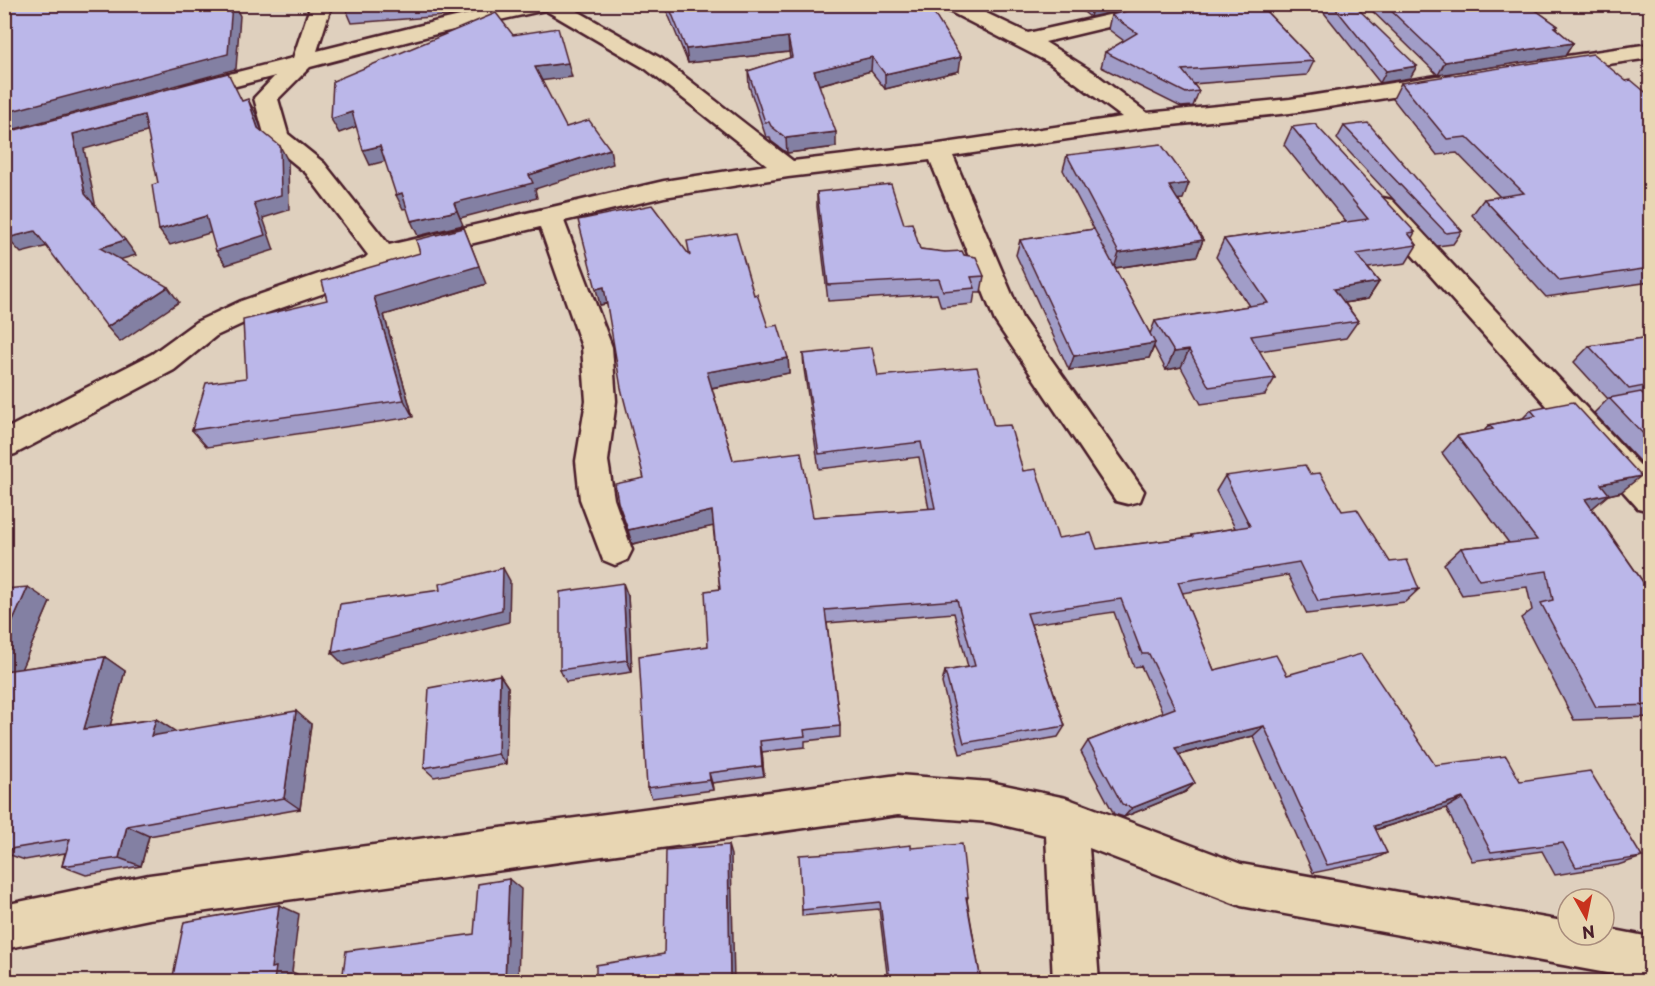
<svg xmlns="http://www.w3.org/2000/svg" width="1655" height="986" font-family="'Playpen Sans',sans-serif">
	<rect width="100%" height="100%" fill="#dfd0be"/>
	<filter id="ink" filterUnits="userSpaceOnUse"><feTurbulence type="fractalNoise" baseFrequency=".0167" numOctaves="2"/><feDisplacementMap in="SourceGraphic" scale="12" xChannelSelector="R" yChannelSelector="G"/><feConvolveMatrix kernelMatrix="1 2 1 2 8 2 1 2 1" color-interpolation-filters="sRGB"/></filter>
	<g filter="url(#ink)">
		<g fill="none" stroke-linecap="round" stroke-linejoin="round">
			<defs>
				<g id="minor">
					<polygon points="4,4 19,4 11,13 4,15"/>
					<path d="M311,4h21l-15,47 121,-30 76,-17h51l97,55 131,102 146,-17 183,-27 -74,-55 -105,-54 -3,-4h27l61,29 94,-21 7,2 4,4 -4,4 -84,20 48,30 54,41 143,-14 153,-24 8,2 3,5 -3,5 -8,2 -153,24 -148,15 -189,28 69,162 122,173 -4,10 -12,3 -12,-3 -121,-180 -65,-161 -142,17 -124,20 -100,24 48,126 4,54 -8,60 6,38 18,51 -5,10 -12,5 -12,-5 -23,-61 -4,-38 10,-60 -4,-54 -42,-120 -148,36 -7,9 -124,43 -45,21 -42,34 -159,84 -11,3v-27l148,-76 44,-32 45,-21 124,-43 3,-3 -62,-82 -38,-31 -3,-5 -11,-39 21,-22 -85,22 -8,-2 -3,-5 3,-5 111,-28zM545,10l101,59 121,96 -103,16 -275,64 -65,-82 -36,-29 -10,-35 32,-32 130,-34z"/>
					<polygon points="1650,44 1650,58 1553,72 1545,70 1542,65 1545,60 1553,58"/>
					<polygon points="1383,198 1392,200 1650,476 1650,511 1638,508 1374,212 1370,206 1374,200"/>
					<polygon points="898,775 990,782 1066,798 1241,864 1568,922 1568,935 1604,935 1604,928 1650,937 1650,981 1241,906 1089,848 1099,982 1053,982 1046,835 990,822 898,815 149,919 4,949 4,905 149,875"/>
				</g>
			</defs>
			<!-- minor casing -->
			<use href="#minor" stroke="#4a1f2b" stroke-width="5"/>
			<!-- minor -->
			<use href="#minor" fill="#e8d6b3" fill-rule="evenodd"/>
		</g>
		<!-- wall -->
		<g fill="#a19dc8" stroke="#4a1f2b" stroke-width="1.5">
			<polygon points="348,4 483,4 485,9 458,15 352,23 346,9"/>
			<polygon points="664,4 928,4 959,71 885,89 871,71 819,85 836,147 787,153 771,141 770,137 766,137 749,86 748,71 790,58 789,52 688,63"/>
			<polygon points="1074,4 1259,4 1314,61 1307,75 1193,84 1199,91 1193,106 1181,107 1101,67 1105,52 1124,41 1108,29 1111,15 1126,11 1122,10 1090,17"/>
			<polygon points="1317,4 1353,4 1410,78 1380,83"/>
			<polygon points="1365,4 1527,4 1558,26 1556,29 1573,43 1565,56 1438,75"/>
			<polygon points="1626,81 1650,96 1650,282 1546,297 1472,215 1484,199 1500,197 1457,153 1437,155 1393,99 1401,83"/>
			<polygon points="1344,126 1462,231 1453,244 1437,246 1337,139"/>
			<polygon points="1292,127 1415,232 1412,238 1417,245 1406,263 1368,268 1379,282 1368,299 1345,303 1358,321 1346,338 1259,351 1275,378 1265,395 1201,404 1181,367 1166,370 1154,347 1149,358 1069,370 1016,255 1020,240 1094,229 1063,170 1067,155 1183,199 1178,199 1203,240 1197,256 1115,268 1150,334 1155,321 1249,306 1216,257 1224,239 1346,222 1284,145"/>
			<polygon points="817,192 904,224 920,249 964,255 984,276 981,292 975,292 973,304 941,307 937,294 828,301 817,207"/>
			<polygon points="689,255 754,295 768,327 788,358 789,373 712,388 733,460 813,517 929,509 919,457 819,469 804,369 803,354 878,376 994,426 1023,471 1058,538 1097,549 1191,537 1192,535 1235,528 1216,491 1225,476 1310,474 1342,511 1390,562 1419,589 1405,602 1307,614 1288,575 1182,593 1214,670 1287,675 1435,765 1520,781 1642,857 1618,865 1555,875 1542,851 1472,861 1446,808 1375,830 1387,853 1371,861 1313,873 1253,736 1179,755 1195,783 1185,792 1124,817 1114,814 1081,752 1088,741 1163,713 1141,666 1134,667 1114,612 1031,624 1065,726 1058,737 960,754 942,683 945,671 968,667 954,613 827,623 840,726 840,737 805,741 805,747 762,752 764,776 712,783 713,790 652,798 647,788 708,646 720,589 713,526 632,544 618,502 644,478 607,304 600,305"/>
			<polygon points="486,284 384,315 413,417 207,447 192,430 327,300"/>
			<polygon points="1650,337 1650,398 1648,398 1650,401 1650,473 1594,413 1608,399 1574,362 1589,346"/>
			<polygon points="1531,410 1621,492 1608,495 1592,508 1650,592 1650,717 1574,720 1521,618 1532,610 1527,587 1462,595 1444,564 1461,548 1509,543 1442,453 1457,436 1484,431 1489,425 1523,418"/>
			<polygon points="4,589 50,602 21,669 105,657 125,671 110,725 156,719 175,732 311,724 300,809 149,836 141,866 86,875 62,866 65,853 25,860 4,853"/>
			<polygon points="628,596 632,672 566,682 560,670"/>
			<polygon points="500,675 508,687 506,764 434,777 424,768"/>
			<polygon points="911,848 968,897 967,900 981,981 888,981 879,909 802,916 802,910 847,852"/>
			<polygon points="1264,974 1308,981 1249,981 1249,980"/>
		</g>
		<!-- shaded-wall -->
		<g fill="#8380a3" stroke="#4a1f2b" stroke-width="1.5">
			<polygon points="232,4 234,4 240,16 236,69 4,132 4,113"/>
			<polygon points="454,4 483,4 485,9 458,15"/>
			<polygon points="1093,4 1123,4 1122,10 1090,17"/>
			<polygon points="788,37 789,52 688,63 686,49"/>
			<polygon points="1573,43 1565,56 1438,75 1445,62"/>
			<polygon points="872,57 871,71 814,86 814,71"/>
			<polygon points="961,57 959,71 885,89 885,74"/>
			<polygon points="568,63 572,77 539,81 535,67"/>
			<polygon points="1417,66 1410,78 1380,83 1386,71"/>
			<polygon points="248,99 256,114 266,143 258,128"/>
			<polygon points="352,112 358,126 339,133 331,119"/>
			<polygon points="144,115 154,130 84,149 96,208 85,194 73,134"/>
			<polygon points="836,132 836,147 787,153 786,138"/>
			<polygon points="280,146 288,161 289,210 263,218 274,250 226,265 216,251 254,203"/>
			<polygon points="380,146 386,161 370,165 363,150"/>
			<polygon points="610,149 613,164 535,189 537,198 460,218 454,203 529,175"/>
			<polygon points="1189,183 1183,199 1164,201 1169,186"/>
			<polygon points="402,193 409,208 403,209 396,195"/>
			<polygon points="457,211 463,225 418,236 411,221"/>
			<polygon points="206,216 216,231 170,245 159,230"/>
			<polygon points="464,228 486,284 384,315 413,417 404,400 374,297"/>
			<polygon points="35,231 48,246 21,253 7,238"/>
			<polygon points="125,240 136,255 112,262 100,248"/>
			<polygon points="1203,240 1197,256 1114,268 1119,253"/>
			<polygon points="1379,282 1368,299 1324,306 1334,289"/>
			<polygon points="168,287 179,302 120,342 107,327"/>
			<polygon points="604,287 608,303 600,305 596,289"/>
			<polygon points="1155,343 1149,358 1069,370 1074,356"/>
			<polygon points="1189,350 1181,367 1166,370 1174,352"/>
			<polygon points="788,358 789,373 710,388 707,372"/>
			<polygon points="1641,476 1621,492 1608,495 1589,511 1583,500 1601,484"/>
			<polygon points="712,511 714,526 632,544 628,530"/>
			<polygon points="503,568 510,581 509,622 344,665 332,653"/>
			<polygon points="623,583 628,596 632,672 627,660"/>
			<polygon points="28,587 50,602 14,686 4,681 4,641"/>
			<polygon points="105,657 125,671 106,741 84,729"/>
			<polygon points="500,675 508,687 506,764 498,754"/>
			<polygon points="296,711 311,724 300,809 284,798"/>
			<polygon points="156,719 175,731 171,748 151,736"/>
			<polygon points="1264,726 1253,736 1165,758 1175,748"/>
			<polygon points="760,741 762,752 764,776 762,766"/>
			<polygon points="709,773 712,783 713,790 710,780"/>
			<polygon points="1195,783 1185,792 1124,817 1132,808"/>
			<polygon points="1463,798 1446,808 1358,835 1374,826"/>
			<polygon points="127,826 149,836 141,866 119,858"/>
			<polygon points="728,845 731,855 734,981 730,981"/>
			<polygon points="509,879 521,889 518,981 505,981"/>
			<polygon points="279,905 299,914 292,972 297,974 296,981 274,981 271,968"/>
		</g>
		<!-- building -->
		<g fill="#bbb7e9" stroke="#4a1f2b" stroke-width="1.5">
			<polygon points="25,4 198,4 197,6 210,4 232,4 228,54 4,113 4,9"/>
			<polygon points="348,4 412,4 346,9"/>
			<polygon points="668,4 928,4 961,57 885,74 872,57 814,71 836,132 786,138 771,126 769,122 765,122 748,71 792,57 788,37 686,49"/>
			<polygon points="1138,4 1259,4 1314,61 1182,70 1199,91 1186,93 1105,52 1137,33 1111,15 1135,9"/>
			<polygon points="1332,4 1353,4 1417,66 1386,71"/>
			<polygon points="1384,4 1527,4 1558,26 1554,27 1573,43 1445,62"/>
			<polygon points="496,13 513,35 558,28 568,63 535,67 566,127 589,120 610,149 529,175 533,183 454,203 457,211 411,221 402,193 396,195 380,146 363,150 352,112 331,119 333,81"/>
			<polygon points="1593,54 1626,81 1631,80 1650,96 1650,268 1560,281 1484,199 1524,193 1467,137 1447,139 1401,83"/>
			<polygon points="228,73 242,101 248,99 258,128 280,146 281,195 254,203 265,235 216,251 206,216 159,230 152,185 158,183 144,115 73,134 85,194 125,240 100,248 168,287 107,327 35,231 7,238 4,217 4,133"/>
			<polygon points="1368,123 1462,231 1446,233 1344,126"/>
			<polygon points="1315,124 1415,232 1408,233 1417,245 1356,254 1379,282 1334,289 1358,321 1251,336 1275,378 1209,387 1189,350 1174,352 1155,321 1268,303 1224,239 1368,219 1292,127"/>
			<polygon points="1161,144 1189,183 1169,186 1203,240 1119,253 1067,155"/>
			<polygon points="891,184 904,224 912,223 920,249 945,252 962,251 964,255 976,257 984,276 971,277 975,288 943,291 939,279 828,285 817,192"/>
			<polygon points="652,205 690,256 687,241 736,233 754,295 757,294 768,327 778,325 788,358 707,372 733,460 801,452 813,517 935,508 921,442 819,454 803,354 872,347 878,376 977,367 994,426 1010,425 1023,471 1036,469 1058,538 1091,533 1097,549 1193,537 1192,535 1250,526 1225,476 1305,465 1310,474 1320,473 1342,511 1357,509 1390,562 1407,560 1419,589 1318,601 1299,562 1178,582 1214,670 1276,655 1287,675 1361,654 1435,765 1506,756 1520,781 1590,771 1642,857 1576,867 1563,843 1491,852 1463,798 1374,826 1387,853 1327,865 1264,726 1175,748 1195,783 1132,808 1122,804 1088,741 1175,708 1149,654 1142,654 1121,599 1027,613 1065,726 964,743 945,671 975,666 957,600 825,610 840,726 804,730 805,736 760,741 762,766 709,773 710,780 647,788 639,656 708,646 705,591 720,589 712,511 628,530 618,502 615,484 644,478 621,388 604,287 596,289 578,220"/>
			<polygon points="464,228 479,266 374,297 404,400 192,430 206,383 246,378 243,320 327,300 322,281 420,253 416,240"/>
			<polygon points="1094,229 1155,343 1074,356 1020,240"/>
			<polygon points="1650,337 1650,385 1629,389 1589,346"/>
			<polygon points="1641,392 1650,401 1650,441 1609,398"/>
			<polygon points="1573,402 1641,476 1601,484 1609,494 1585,499 1650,592 1650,705 1596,707 1541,603 1553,600 1547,571 1479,580 1461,548 1537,540 1457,436 1493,429 1489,425 1536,416 1531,410"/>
			<polygon points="503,568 502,610 332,653 340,604 440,590 439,584"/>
			<polygon points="623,583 627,660 560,670 560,592"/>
			<polygon points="28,587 4,641 4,589"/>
			<polygon points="105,657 84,729 156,719 151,736 296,711 284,798 127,826 119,858 62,866 70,839 4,850 4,671"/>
			<polygon points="500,675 498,754 424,768 429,688"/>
			<polygon points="962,844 968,897 966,897 981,981 890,981 880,902 802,910 799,855 847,852 911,845 911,848"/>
			<polygon points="728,845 730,981 596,981 596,965 664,954 666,850"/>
			<polygon points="509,879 505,981 342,981 346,951 474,934 478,884"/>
			<polygon points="279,905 271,968 276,967 274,981 172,981 184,922"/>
			<polygon points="1264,974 1308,981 1265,981"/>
		</g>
	</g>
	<!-- margin -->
	<rect width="1655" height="986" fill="none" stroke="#e8d6b3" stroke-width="24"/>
	<rect x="12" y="12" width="1631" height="962" fill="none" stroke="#4a1f2b" stroke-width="2" filter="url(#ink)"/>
	<!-- north arrow -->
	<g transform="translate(1586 917) rotate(171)"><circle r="28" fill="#e8d6b3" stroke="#a98d7d" stroke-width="1.5"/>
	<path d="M0-4.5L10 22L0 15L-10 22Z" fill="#c8321e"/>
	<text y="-9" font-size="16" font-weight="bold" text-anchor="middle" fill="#4a1f2b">N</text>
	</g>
</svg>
